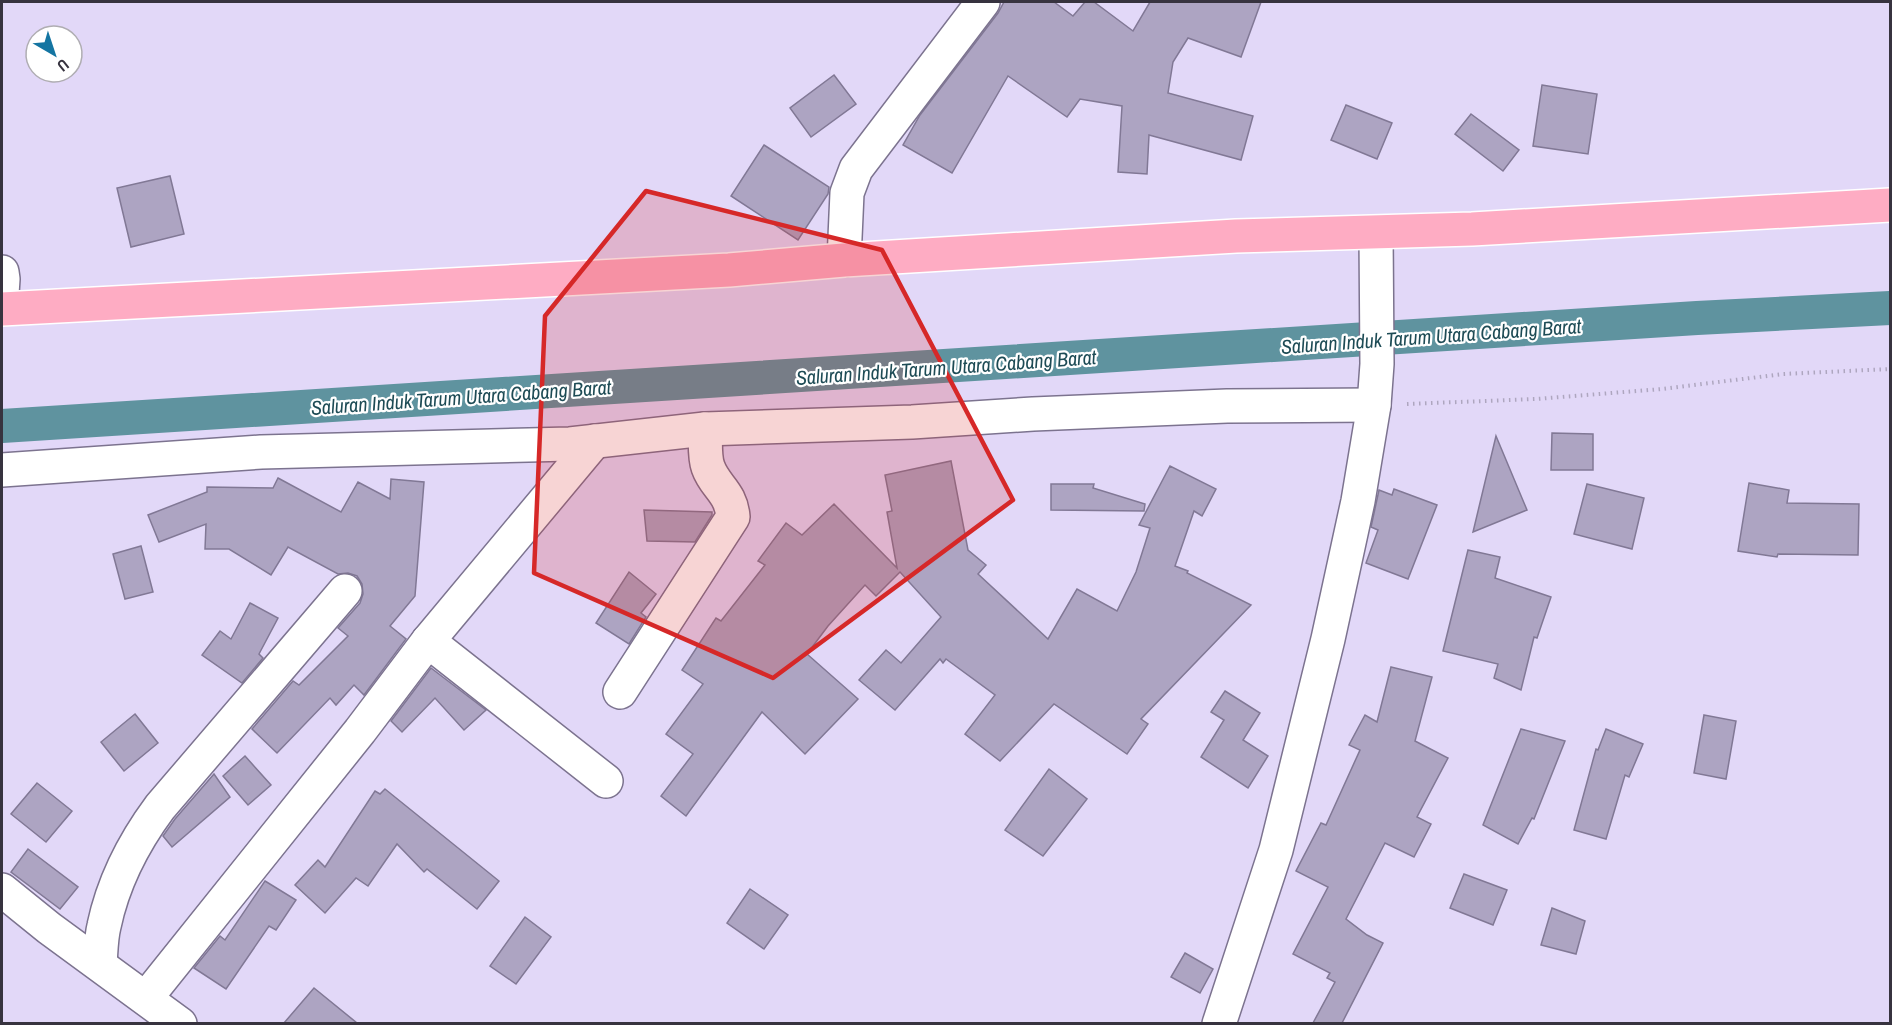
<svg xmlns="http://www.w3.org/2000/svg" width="1892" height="1025" font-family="'Archivo Narrow',sans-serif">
	<rect width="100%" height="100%" fill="#e2d8f8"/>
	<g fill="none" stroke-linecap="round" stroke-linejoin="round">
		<!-- canal -->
		<polyline stroke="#5f939f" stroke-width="34" points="2,426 1697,318 1890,308"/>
	</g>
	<!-- building -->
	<g fill="#ada4c2" stroke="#817895" stroke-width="1.5">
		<polygon points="1004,2 1054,2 1073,16 1085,2 1094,2 1133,31 1150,2 1261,2 1241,57 1188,38 1173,62 1168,93 1253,116 1241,160 1149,135 1147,174 1118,172 1122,106 1080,99 1067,117 1008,76 952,173 903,145 920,115 998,13"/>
		<polygon points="834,75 856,104 811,137 790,108"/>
		<polygon points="1542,85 1597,94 1588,154 1533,146"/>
		<polygon points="1346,105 1392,123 1377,159 1331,140"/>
		<polygon points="1471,114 1519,150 1503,171 1455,134"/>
		<polygon points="764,145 829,187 828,194 798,240 731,196"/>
		<polygon points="170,176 184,234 131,247 117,188"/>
		<polygon points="1552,433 1593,434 1593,470 1551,470"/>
		<polygon points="1496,436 1527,510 1473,532"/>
		<polygon points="951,461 968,550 986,565 978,574 1048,639 1077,589 1117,611 1136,572 1150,528 1139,525 1170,466 1216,489 1202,516 1194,511 1175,566 1188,571 1187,573 1251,605 1141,719 1148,724 1127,754 1054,704 1000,761 965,734 995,695 946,659 943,663 940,659 895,710 859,680 886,650 901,663 941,617 900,572 876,596 865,585 828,626 807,654 858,699 805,754 762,712 686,816 661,796 693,754 666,734 703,684 682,670 716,618 721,621 765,565 758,561 786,523 802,535 834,504 897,568 887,512 892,511 885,475"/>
		<polygon points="278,478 341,512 358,482 390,499 391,479 424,482 415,596 390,626 406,639 364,695 354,685 336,705 330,698 277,753 252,729 293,681 299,685 348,636 338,628 360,603 363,594 362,584 357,576 348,573 338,574 288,547 271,575 229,549 205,549 206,524 159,542 148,515 207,492 207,487 273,488"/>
		<polygon points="1749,483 1789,490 1787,503 1859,504 1858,555 1778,554 1777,557 1738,551"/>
		<polygon points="1051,484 1094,484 1093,488 1145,504 1144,511 1051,510"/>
		<polygon points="1587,484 1644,498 1632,549 1574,534"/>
		<polygon points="1394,489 1437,505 1408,579 1366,563 1378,530 1371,527 1379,490 1392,495"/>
		<polygon points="644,510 712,512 712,515 695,542 647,541"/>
		<polygon points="141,546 153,592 125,599 113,554"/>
		<polygon points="1468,550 1500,557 1495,578 1551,597 1537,638 1534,637 1521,690 1494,678 1498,664 1443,651"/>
		<polygon points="629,572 656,594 641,613 646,617 629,644 596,623"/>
		<polygon points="250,603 278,618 259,654 263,658 242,683 202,655 220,631 231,639"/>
		<polygon points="1391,667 1432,677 1415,741 1448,758 1417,817 1431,824 1414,857 1385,843 1346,919 1367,935 1383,943 1342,1023 1313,1023 1335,982 1327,978 1330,973 1293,954 1328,887 1296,871 1321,823 1326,825 1360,750 1349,745 1365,715 1377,722"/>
		<polygon points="431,668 486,710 464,730 435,698 402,732 391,721"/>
		<polygon points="1225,691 1260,713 1243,740 1268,756 1248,788 1201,757 1224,720 1211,712"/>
		<polygon points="135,714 158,743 124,771 101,742"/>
		<polygon points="1704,715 1736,721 1726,779 1694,773"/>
		<polygon points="1521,729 1565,741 1534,819 1532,818 1518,844 1483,825"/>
		<polygon points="1606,729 1643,744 1629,777 1625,775 1606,839 1574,830 1596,749 1598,750"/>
		<polygon points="245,756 271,785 248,805 223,776"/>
		<polygon points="1049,769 1087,799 1043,856 1005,830"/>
		<polygon points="214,774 230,797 172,847 163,836 175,819"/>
		<polygon points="37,783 72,811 46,842 11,814"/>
		<polygon points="385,789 499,881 477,909 427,869 424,872 397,844 368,886 356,878 325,913 295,885 318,860 325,867 375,791 380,794"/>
		<polygon points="28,849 78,887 60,909 11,872"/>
		<polygon points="1464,874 1507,890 1493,925 1450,908"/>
		<polygon points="265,881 296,900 276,930 269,926 226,989 194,968 220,936 225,940"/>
		<polygon points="750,889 788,915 764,949 727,923"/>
		<polygon points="1552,908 1585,921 1576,954 1541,945"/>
		<polygon points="525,917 551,937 516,984 490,966"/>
		<polygon points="1185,953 1213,969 1200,993 1171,977"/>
		<polygon points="314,988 357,1023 284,1023"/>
	</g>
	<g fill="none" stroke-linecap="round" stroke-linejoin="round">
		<defs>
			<g id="minor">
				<polyline points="844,260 847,193 856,169 983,2"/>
				<polyline points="2,272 3,279 2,294"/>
				<polyline points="2,470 261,452 570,444 705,429 912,422 1033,414 1227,406 1374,405"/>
				<polyline points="428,641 606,781"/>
				<path d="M620,692l113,-175c-2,-25 -18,-30 -25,-50 -4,-11 -2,-26 -3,-38"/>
				<polyline points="2,890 49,928 180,1024"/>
				<path d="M100,964c1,-13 1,-26 4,-38 9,-43 30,-84 56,-119l185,-216"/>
				<polyline points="146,998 360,731 428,641 595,441"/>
				<polyline points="1219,1024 1276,850 1328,639 1358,501 1374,405 1377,364 1376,232"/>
			</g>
			<polyline id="major" points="2,309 729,270 844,260 1236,236 1472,229 1890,205"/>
		</defs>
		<!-- minor casing -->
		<use href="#minor" stroke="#7c738f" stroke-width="36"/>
		<!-- major casing -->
		<use href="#major" stroke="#fff" stroke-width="36"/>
		<!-- path -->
		<polyline stroke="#aea6bf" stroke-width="4" stroke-dasharray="1.5 4.5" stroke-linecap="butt" points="1407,404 1536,399 1662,389 1783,374 1890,369"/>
		<!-- minor -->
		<use href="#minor" stroke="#fff" stroke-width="33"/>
		<!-- major -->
		<use href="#major" stroke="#feacc3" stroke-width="33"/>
	</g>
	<!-- marked area -->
	<path fill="#d62828" fill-opacity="0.2" stroke="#d62828" stroke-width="4.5" stroke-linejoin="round" d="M646,191l236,59 131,250 -240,178 -239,-105 11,-257z"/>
	<g text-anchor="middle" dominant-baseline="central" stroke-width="4.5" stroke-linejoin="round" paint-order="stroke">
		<!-- water labels -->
		<g font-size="20" font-style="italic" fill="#1d4b55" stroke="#fff">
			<text transform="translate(1431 336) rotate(-4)">Saluran Induk Tarum Utara Cabang Barat</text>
			<text transform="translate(946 367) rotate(-4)">Saluran Induk Tarum Utara Cabang Barat</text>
			<text transform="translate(461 397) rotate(-4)">Saluran Induk Tarum Utara Cabang Barat</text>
		</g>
	</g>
	<!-- border -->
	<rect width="1892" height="1025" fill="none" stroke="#37333f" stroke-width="6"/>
	<!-- north arrow -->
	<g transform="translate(54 54) rotate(141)"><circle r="28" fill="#ffffff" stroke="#afadb2" stroke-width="1.5"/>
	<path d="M0-4.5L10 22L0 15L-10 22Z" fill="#1475a2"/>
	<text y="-9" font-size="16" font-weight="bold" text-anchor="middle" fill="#37333f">U</text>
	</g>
</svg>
